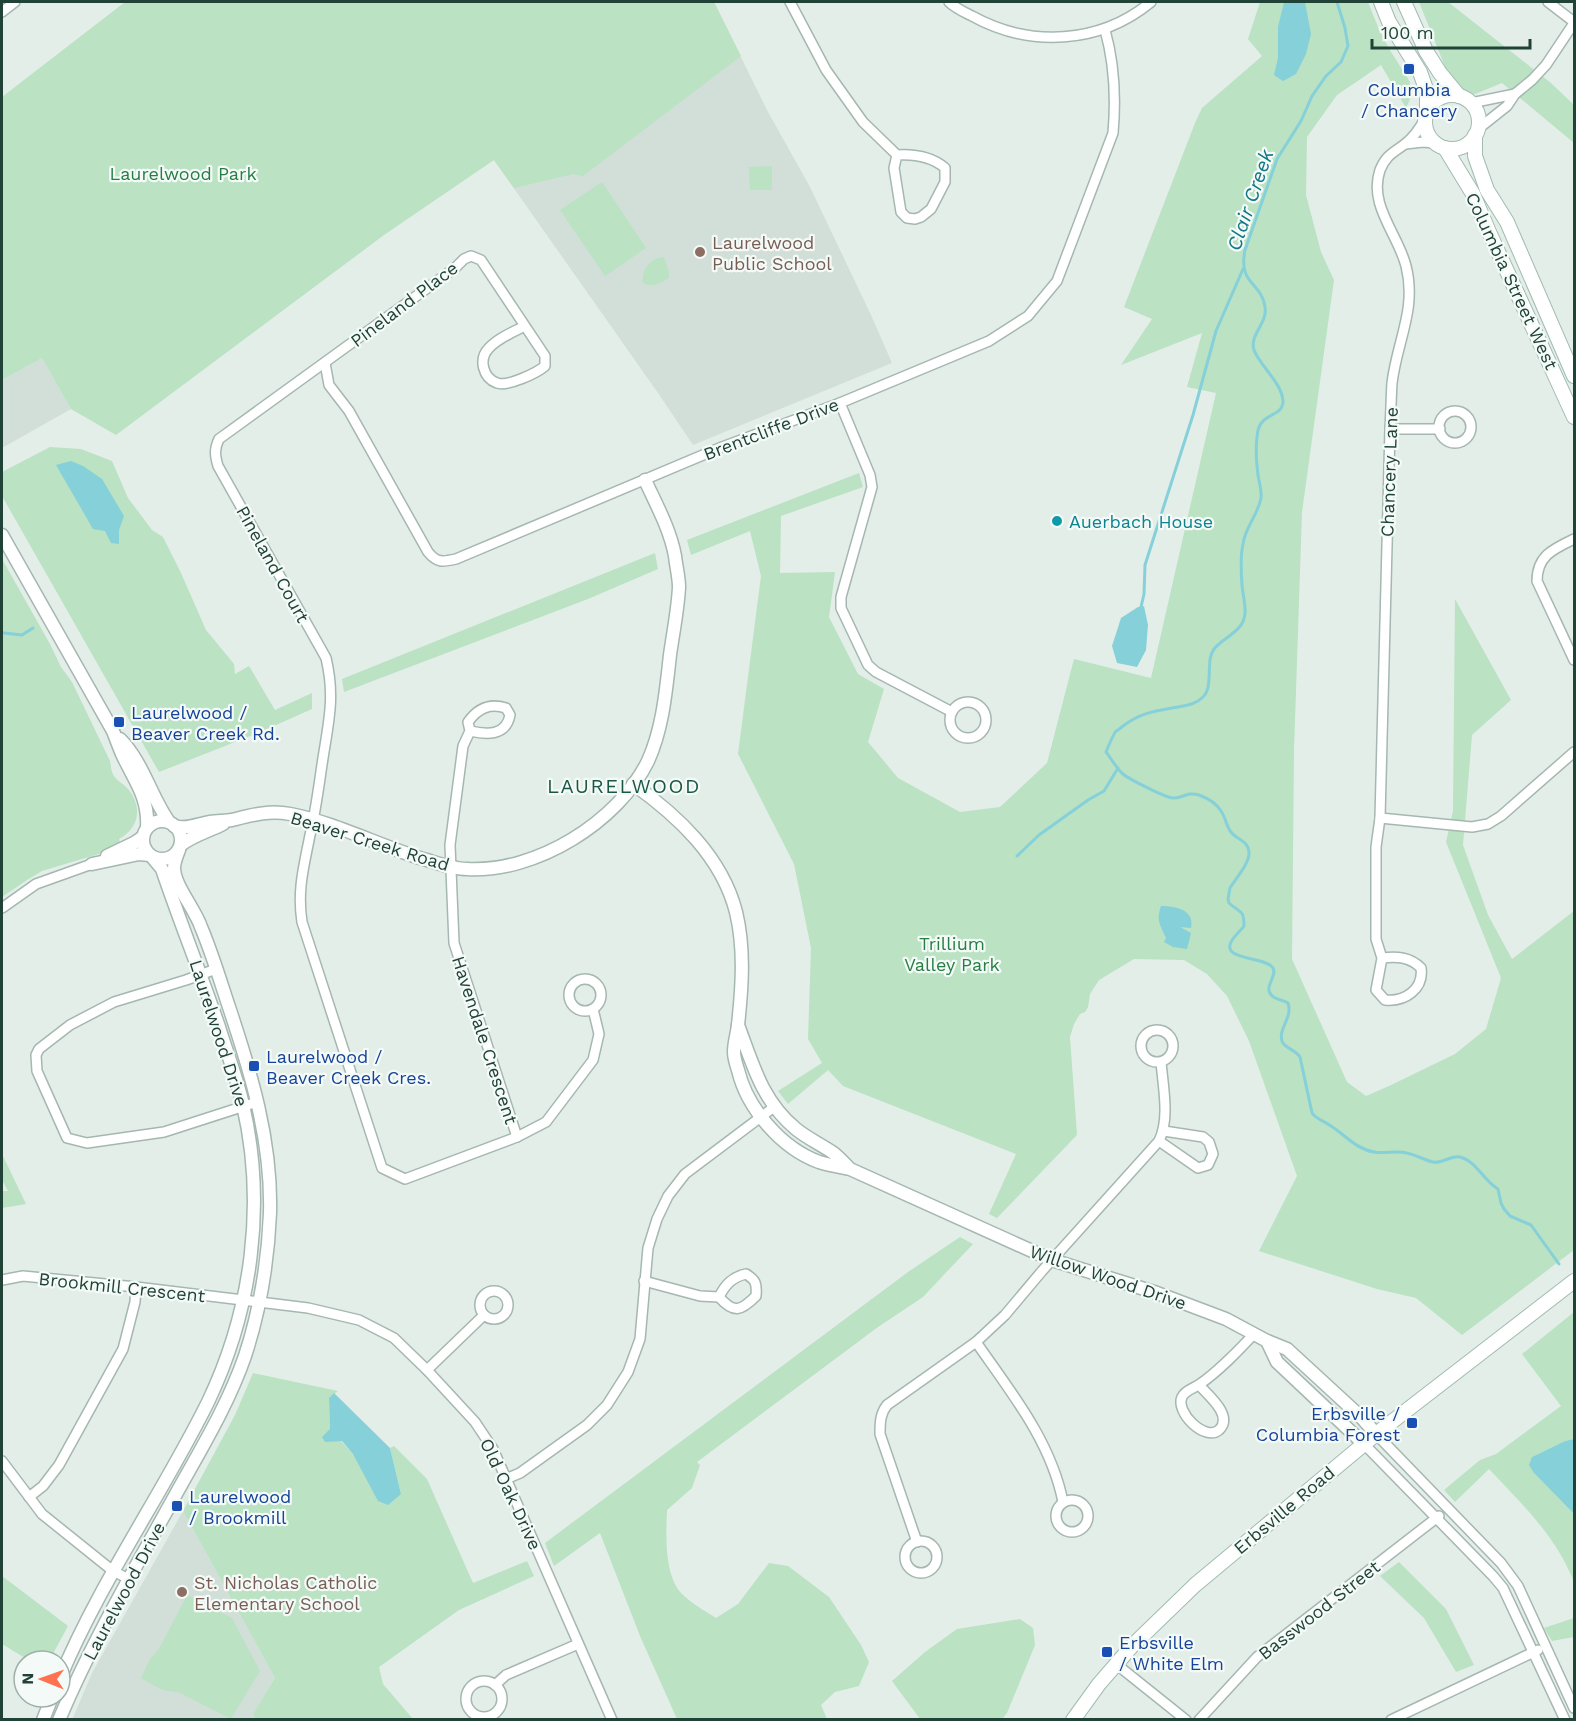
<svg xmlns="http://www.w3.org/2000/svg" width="1576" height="1721" font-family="'Work Sans',sans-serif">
	<rect width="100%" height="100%" fill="#e3eee9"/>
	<!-- built -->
	<g fill="#d1dfd8">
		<polygon points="714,2 767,110 810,187 871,315 892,363 693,445 658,393 494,160"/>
		<polygon points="42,358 71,409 2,448 2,380"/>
		<polygon points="183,1511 275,1678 253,1714 255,1719 72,1720 92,1673"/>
	</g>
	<!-- green -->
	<g fill="#bae2c3">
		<polygon points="125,2 714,2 741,56 583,176 573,174 514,188 494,160 384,235 116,435 71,409 42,358 2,380 2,97"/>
		<polygon points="1260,2 1368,2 1378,27 1388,47 1410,82 1411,97 1406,108 1381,65 1337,95 1307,137 1306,195 1321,252 1334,280 1302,512 1294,750 1292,959 1347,1082 1366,1096 1389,1086 1455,1054 1486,1029 1501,978 1446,842 1453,811 1455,599 1511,700 1472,735 1463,845 1488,915 1512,959 1574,911 1574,1250 1462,1335 1416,1298 1377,1289 1259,1251 1297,1176 1249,1041 1227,996 1207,974 1184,960 1134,959 1099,980 1090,994 1088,1007 1085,1012 1080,1014 1074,1024 1070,1037 1077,1135 997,1218 989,1214 1016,1154 843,1086 828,1070 788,1104 778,1091 822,1063 808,1039 811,948 794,864 738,754 761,576 750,531 691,555 687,540 859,473 863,487 781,516 780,573 835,572 829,617 858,674 884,689 868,742 898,778 960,812 1000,807 1047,763 1074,659 1151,678 1216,393 1187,387 1202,333 1121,365 1152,319 1124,307 1195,123 1202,108 1262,56 1248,39"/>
		<polygon points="1419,2 1448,2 1551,83 1574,105 1574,143 1502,83 1468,97 1454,89"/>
		<polygon points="772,166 772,190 750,190 749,167"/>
		<polygon points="602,182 646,248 605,276 560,210"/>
		<path d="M664,257l5,15v6c-9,5 -16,10 -26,5 -2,-14 8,-25 21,-26z"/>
		<polygon points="50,447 81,449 112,461 128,498 152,530 163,537 181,573 206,630 234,664 235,674 249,666 275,710 312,693 312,709 258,733 159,772 2,496 2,472"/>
		<polygon points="655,553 658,569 588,599 344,692 342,679"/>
		<path d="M2,559l48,85 11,23 11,15 38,79c1,4 1,11 4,15 3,5 10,8 14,13 15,18 11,39 -9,50l2,6 -16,7 -63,19 -15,9 -25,17z"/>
		<polygon points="2,1154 26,1204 2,1208 2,1191 8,1191 2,1180"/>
		<path d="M960,1237l13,7 -50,53 -45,30 -181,135 3,3 -8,23 -25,22c-1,24 -3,64 14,83 10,10 24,18 35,25l22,-14 31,-41 19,3 41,31 32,48 8,17 -10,24 -24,6 -14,13 6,14h-150l-37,-83 -40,-103 -46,33 -9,-23 363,-271z"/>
		<path d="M1574,1312v127l-9,2 -33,16 2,16 40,41v68c-18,-46 -52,-78 -85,-113l-34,33 -11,-12 36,-30 16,-6 65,-48 -39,-52z"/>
		<polygon points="253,1373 338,1391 329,1398 330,1429 353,1454 401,1494 390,1448 394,1446 427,1479 473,1583 527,1561 534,1576 459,1610 379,1667 383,1684 413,1719 255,1719 253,1714 275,1678 183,1511 235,1415"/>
		<polygon points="1399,1562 1446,1609 1474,1665 1456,1672 1424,1618 1380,1576"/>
		<polygon points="2,1576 68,1626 49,1661 30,1661 2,1644"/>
		<path d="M187,1595l45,23 28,53 -29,48 -53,-27c-15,0 -25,-7 -37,-14l9,-19 9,-10z"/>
		<polygon points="1574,1618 1574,1637 1552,1641 1544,1628"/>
		<polygon points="1020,1619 1033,1628 1035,1645 1007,1713 1002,1719 920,1719 892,1681 925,1652 957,1629"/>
	</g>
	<!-- water -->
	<g fill="#86d0d9">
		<polygon points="1284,2 1305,2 1311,34 1306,54 1296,74 1283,81 1274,75 1278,58 1278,27"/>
		<polygon points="71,461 83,466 102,479 124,516 119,530 119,544 111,543 105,531 93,529 56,465"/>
		<polygon points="1144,606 1148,625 1146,650 1137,667 1117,663 1112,646 1121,618 1138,607"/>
		<path d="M1161,906c15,0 34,4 30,22l-11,-1 11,6 -4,16 -14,-2 -9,-5 2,-4c-6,-14 -10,-17 -5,-32z"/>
		<polygon points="334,1393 390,1448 401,1494 388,1505 378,1501 353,1454 342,1441 325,1442 322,1437 330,1429 329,1398"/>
		<polygon points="1574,1439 1574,1514 1534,1473 1529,1465 1532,1457 1565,1441"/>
	</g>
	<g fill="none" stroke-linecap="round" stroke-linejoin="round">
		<!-- stream -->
		<g stroke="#86d0d9" stroke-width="3">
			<path d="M1337,2l8,26 3,18 -7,16 -15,14 -14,20 -11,25 -24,38 -32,91c-7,35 16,31 20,57 3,16 -16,28 -11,43 6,16 28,33 29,51 0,16 -20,11 -25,29 -3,15 -2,30 0,45 1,7 4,16 3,23 -3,17 -16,29 -18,46 -3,14 -2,28 -1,41 1,13 7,29 -1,40 -7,10 -20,15 -27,24 -9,12 0,37 -11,48 -7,7 -15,8 -25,10 -22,4 -36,5 -55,19 0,0 -6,5 -7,5 -4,6 -7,14 -10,21 5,6 10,16 17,22 6,5 43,24 50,24 10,1 13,-7 26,-3 8,3 18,9 22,16 5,7 5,15 10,21 6,8 17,8 18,20 1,11 -13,26 -19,36l-2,11 1,4c11,10 15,6 15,23 -4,6 -13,12 -14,19 -4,15 37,12 43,23 4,8 -6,15 -4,23 3,9 13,8 19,12 5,15 -10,25 -6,38 2,7 14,9 18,16l12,56c4,6 12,8 19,13 14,9 25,23 43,26 11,2 22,-2 33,1 9,2 17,7 26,9 10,2 17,-7 27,-5 16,4 24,24 38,32l3,14 3,6 6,7 21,9 28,39"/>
			<polyline points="1141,607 1144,594 1145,565 1193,415 1216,331 1243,269"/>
			<polyline points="2,632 4,633 22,635 33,628"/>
			<polyline points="1017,856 1039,835 1088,800 1104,791 1118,768"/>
		</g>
		<defs>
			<g id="minor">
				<path d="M790,2l36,68 37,52 34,33c17,-1 34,1 48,13v14l-14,27 -10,8 -6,2 -8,-1 -6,-6 -7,-44 3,-13"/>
				<path d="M949,2c6,6 15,10 23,14 58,32 128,28 179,-14"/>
				<polyline points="1548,2 1574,22"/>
				<polyline points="2,12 15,2"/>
				<polyline points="1471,103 1515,94"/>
				<polyline points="1478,129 1507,106 1515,94 1532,80 1546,65 1574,23"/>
				<polyline points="1405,144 1423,142 1435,143"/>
				<path d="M525,326c-12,6 -27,12 -36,22 -11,11 -6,30 8,35 10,4 40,-10 48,-17v-10l-64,-96 -10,-4 -7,3 -9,9 -236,171c-5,10 -4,17 -1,27l108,192c9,38 3,62 -3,100 -4,26 -7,52 -13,77 -6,31 -13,55 -8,87l80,246 23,11 112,-42 29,-15 47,-62 6,-26 -6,-25"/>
				<path d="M325,363l4,22 20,26 79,141c9,11 14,10 28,7l266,-112 118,-44 149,-62 39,-25 29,-35 56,-148c3,-34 1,-71 -8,-103"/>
				<polyline points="840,403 870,475 872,487 841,597 841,608 868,665 876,672 952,712"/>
				<circle cx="1455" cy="427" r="16"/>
				<polyline points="1390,429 1440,429"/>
				<path d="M1574,539c-21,10 -37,17 -37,42l37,79"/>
				<circle cx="968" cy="720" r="18"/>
				<path d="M470,731l-2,-9c10,-14 22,-19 38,-14l4,7c-4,21 -23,20 -40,16l-7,15 -13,99 4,98 63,194"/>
				<polyline points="1380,818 1472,827 1488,824 1501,816 1574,752"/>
				<polyline points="2,908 36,884 92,864"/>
				<path d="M1382,958c15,-2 28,-1 39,10 3,21 -16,34 -36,32l-9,-10 6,-32 -6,-19v-92l4,-29 10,-389c1,-16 1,-31 2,-46 5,-42 25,-74 14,-117 -8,-32 -38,-61 -26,-96 6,-15 13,-17 25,-26 8,-6 15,-16 20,-25"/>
				<polyline points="216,969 186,980 114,1002 70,1025 39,1049 36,1055 37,1071 67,1138 87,1143 164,1132 257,1102"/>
				<circle cx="585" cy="995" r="16"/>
				<circle cx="1157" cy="1046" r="16"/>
				<polyline points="1159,1141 1198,1168 1208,1165 1213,1154 1209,1142 1203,1137 1164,1131"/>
				<path d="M746,1274c10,6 11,10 10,22 -15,15 -22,18 -37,1 6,-12 13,-20 27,-23z"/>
				<polyline points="2,1280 23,1276 136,1287 308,1308 359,1320 394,1338 427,1370 475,1422 493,1449 612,1720"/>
				<polyline points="644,1281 700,1296 719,1297"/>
				<circle cx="494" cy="1305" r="14"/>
				<path d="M976,1342c34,49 75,99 87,160"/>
				<polyline points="427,1370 484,1315"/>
				<path d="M1199,1385c9,10 35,31 20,45 -14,12 -44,-18 -37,-33 3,-7 13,-9 18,-13 20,-14 38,-33 54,-50"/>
				<polyline points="1376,1434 1501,1563 1518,1586 1574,1708"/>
				<polyline points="1364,1444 1493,1576 1503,1588 1565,1720"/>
				<polyline points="2,1461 42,1514 113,1571 129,1579"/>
				<polyline points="506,1479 520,1473 587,1425 607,1405 628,1372 640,1339 648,1248 657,1219 668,1196 685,1174 774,1107"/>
				<polyline points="29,1497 43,1486 59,1465 123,1349 135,1302 136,1287"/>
				<circle cx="1072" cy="1516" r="16"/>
				<circle cx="921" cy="1557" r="16"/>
				<path d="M917,1542l-37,-108c0,-11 0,-20 7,-29l89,-63 29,-27 37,-44 117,-130c11,-23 4,-54 2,-79"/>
				<polyline points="1116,1664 1186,1720"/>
				<circle cx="484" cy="1699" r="18"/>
				<polyline points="495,1685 506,1675 578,1644"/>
				<polyline points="1199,1720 1257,1657 1439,1516"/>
				<polyline points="1391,1720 1538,1650"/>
			</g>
			<g id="tertiary">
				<path d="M2,535l111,196c3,8 6,16 9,23 12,26 27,43 25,74"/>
				<path d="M120,739c23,23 31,58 49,83"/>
				<path d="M633,784c45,32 89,73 103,128 9,37 6,76 2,113 -1,9 -4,18 -4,27 0,6 2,12 4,18 9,38 43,78 81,92 10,3 21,5 31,7l202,91 105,33 69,26 41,22 20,8 75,69 14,16"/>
				<circle cx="162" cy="840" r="19"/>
				<path d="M174,826c12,4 24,-2 36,-4 7,-1 15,-1 22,-2 20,-5 37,-10 58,-6 47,9 91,33 137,46 13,4 27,9 40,9 69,4 151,-47 181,-108 15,-33 18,-71 22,-106 3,-22 8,-46 9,-68 0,-10 -3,-21 -4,-31 -5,-27 -19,-52 -30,-76"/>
				<path d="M181,845c12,-10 29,-14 42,-21"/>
				<polyline points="107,856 134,843 143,837"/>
				<polyline points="92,864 139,854 150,855"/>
				<path d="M738,1025c15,40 24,76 58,104 11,9 24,15 36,23 6,4 11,10 17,16"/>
				<polyline points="1267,1341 1277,1362 1364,1444"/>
				<path d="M60,1678c40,-96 102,-183 148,-276 44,-92 58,-198 35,-297 -6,-27 -16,-52 -24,-78 -18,-53 -39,-105 -57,-158l-10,-12"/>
				<polyline points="43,1720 52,1697"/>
				<path d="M59,1720c33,-78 76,-152 117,-226 25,-45 52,-89 69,-138 15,-46 23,-95 25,-143 2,-72 -19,-140 -41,-206 -9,-27 -17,-54 -28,-80 -6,-18 -27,-42 -27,-59 0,-6 3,-13 5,-18"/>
			</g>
			<g id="secondary">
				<polyline points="1381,2 1389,22 1420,72 1427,92 1427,110"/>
				<polyline points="1404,2 1426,51 1440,73 1459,96"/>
				<circle cx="1452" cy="122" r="27"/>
				<polyline points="1475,135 1475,156 1487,190 1507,222 1574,376"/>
				<polyline points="1445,148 1473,194 1489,232 1574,417"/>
				<polyline points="1073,1720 1099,1684 1132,1646 1195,1585 1376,1434 1574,1281"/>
			</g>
		</defs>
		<!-- minor casing -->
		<use href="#minor" stroke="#a5b7b0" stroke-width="12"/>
		<!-- tertiary casing -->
		<use href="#tertiary" stroke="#a5b7b0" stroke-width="15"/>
		<!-- secondary casing -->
		<use href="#secondary" stroke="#a0bcb0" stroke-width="16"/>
		<!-- minor -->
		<use href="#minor" stroke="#fff" stroke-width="9"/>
		<!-- tertiary -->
		<use href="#tertiary" stroke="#fff" stroke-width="12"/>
		<!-- secondary -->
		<use href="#secondary" stroke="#fff" stroke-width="14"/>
	</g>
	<!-- markers -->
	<g fill="#1a4fb4" stroke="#f4faf7" stroke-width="2">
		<rect x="1403" y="63" width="12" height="12" rx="3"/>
		<rect x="113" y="716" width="12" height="12" rx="3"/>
		<rect x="248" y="1060" width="12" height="12" rx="3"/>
		<rect x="1406" y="1417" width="12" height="12" rx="3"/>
		<rect x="171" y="1500" width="12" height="12" rx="3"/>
		<rect x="1101" y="1646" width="12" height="12" rx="3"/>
	</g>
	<g fill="#8d6e63" stroke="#f4faf7" stroke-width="2">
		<circle cx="700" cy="252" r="6"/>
		<circle cx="182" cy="1592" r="6"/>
	</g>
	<circle fill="#0f9aa8" stroke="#f4faf7" stroke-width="2" cx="1057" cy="521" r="6"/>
	<g text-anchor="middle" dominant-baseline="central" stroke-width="4.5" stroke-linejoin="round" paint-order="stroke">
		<!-- transit labels -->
		<g font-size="18" fill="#164399" stroke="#f4faf7" text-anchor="start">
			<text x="1409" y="89" text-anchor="middle">Columbia<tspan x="1409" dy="21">/ Chancery</tspan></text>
			<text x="131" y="712">Laurelwood /<tspan x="131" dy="21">Beaver Creek Rd.</tspan></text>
			<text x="266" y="1056">Laurelwood /<tspan x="266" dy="21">Beaver Creek Cres.</tspan></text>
			<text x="1400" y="1413" text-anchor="end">Erbsville /<tspan x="1400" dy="21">Columbia Forest</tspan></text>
			<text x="189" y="1496">Laurelwood<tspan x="189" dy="21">/ Brookmill</tspan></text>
			<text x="1119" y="1642">Erbsville<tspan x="1119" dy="21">/ White Elm</tspan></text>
		</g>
		<!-- park labels -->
		<g font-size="18" fill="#267e43" stroke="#f4faf7">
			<text x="183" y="173">Laurelwood Park</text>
			<text x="952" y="943">Trillium<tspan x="952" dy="21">Valley Park</tspan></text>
		</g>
		<!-- education labels -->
		<g font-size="18" fill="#785e54" stroke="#f4faf7" text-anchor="start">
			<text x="712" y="242">Laurelwood<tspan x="712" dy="21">Public School</tspan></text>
			<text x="194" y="1582">St. Nicholas Catholic<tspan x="194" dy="21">Elementary School</tspan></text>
		</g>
		<!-- street labels -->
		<g font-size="18" fill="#204237" stroke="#f4faf7">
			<text transform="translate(1512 281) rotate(65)">Columbia Street West</text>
			<text transform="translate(404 304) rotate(-37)">Pineland Place</text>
			<text transform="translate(771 429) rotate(-21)">Brentcliffe Drive</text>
			<text transform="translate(1389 472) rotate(-88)">Chancery Lane</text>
			<text transform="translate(273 564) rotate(61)">Pineland Court</text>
			<text transform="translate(370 841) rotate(17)">Beaver Creek Road</text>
			<text transform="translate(219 1033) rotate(72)">Laurelwood Drive</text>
			<text transform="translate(485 1040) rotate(72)">Havendale Crescent</text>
			<text transform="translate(1108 1277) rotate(19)">Willow Wood Drive</text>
			<text transform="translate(122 1287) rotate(6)">Brookmill Crescent</text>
			<text transform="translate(511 1494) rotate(65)">Old Oak Drive</text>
			<text transform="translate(1284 1510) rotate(-40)">Erbsville Road</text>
			<text transform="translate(124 1591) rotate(-62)">Laurelwood Drive</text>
			<text transform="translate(1319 1610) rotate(-38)">Basswood Street</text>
		</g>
		<!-- culture labels -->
		<g font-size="18" fill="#0d838f" stroke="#f4faf7" text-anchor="start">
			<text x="1069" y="521">Auerbach House</text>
		</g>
		<!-- water labels -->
		<g font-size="20" font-style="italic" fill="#137885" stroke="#f4faf7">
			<text transform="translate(1250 200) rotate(-71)">Clair Creek</text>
		</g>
		<!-- neighbourhood labels -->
		<g font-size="20" letter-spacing="1.5" fill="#1a5745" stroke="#f4faf7">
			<text x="624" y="786">LAURELWOOD</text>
		</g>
	</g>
	<!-- border -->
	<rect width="1576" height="1721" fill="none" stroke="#204237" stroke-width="6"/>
	<!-- north arrow -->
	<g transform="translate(42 1679) rotate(271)"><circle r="28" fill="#f4faf7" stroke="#9fb0aa" stroke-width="1.5"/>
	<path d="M0-4.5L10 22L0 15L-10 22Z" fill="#ff7251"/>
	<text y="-9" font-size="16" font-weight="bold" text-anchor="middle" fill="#204237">N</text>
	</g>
	<!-- scale -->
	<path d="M1372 39v9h158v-9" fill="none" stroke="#204237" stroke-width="3"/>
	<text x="1381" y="39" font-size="18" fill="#204237" stroke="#f4faf7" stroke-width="4.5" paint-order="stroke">100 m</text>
</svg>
